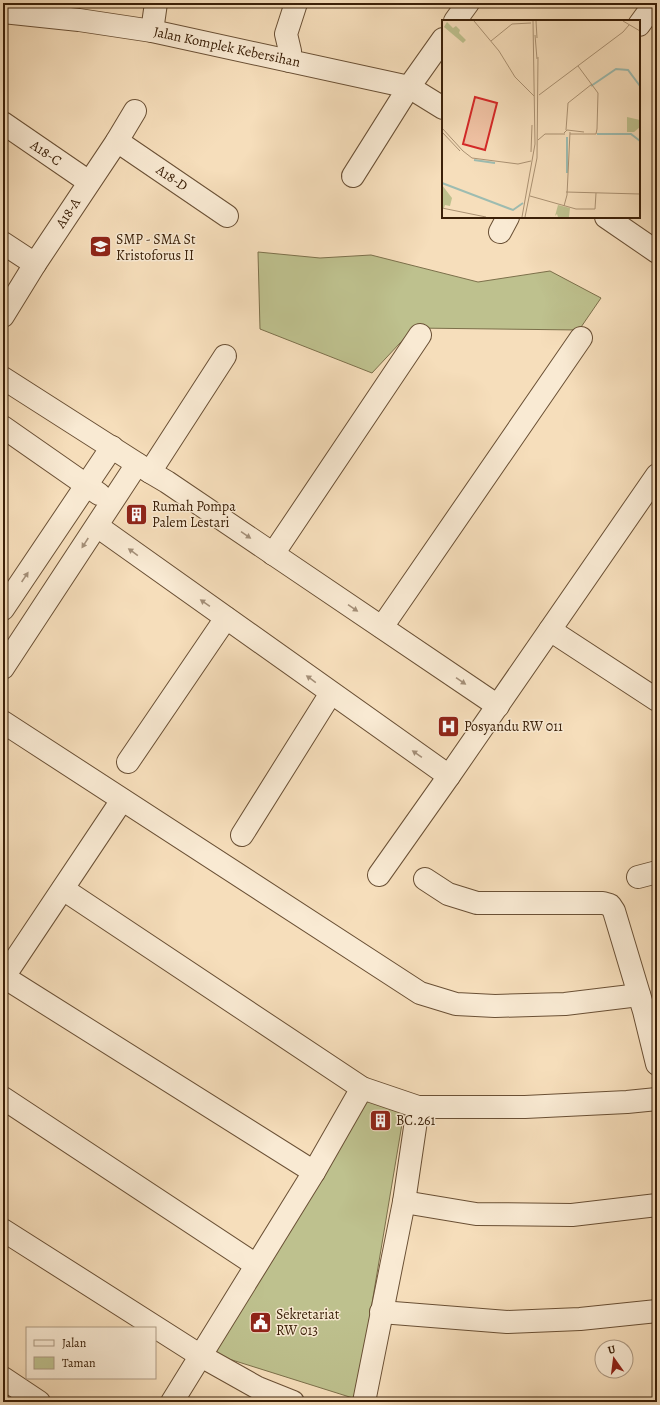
<svg xmlns="http://www.w3.org/2000/svg" width="660" height="1405" font-family="Alegreya,serif">
	<rect width="100%" height="100%" fill="#f6debb"/>
	<filter id="stains"><feTurbulence type="fractalNoise" baseFrequency=".005" numOctaves="4"/><feColorMatrix values="0 0 0 0 .2 0 0 0 0 .09 0 0 0 0 .02 0 0 0 .5 -.17"/></filter>
	<radialGradient id="worn" r=".72"><stop offset=".6" stop-color="#630" stop-opacity="0"/><stop offset="1" stop-color="#630" stop-opacity=".3"/></radialGradient>
	<!-- green -->
	<g fill="#bec18e" stroke="#7c704b">
		<polygon points="258,252 320,258 371,255 478,282 550,271 601,298 579,330 414,328 372,373 260,329"/>
		<polygon points="369,1090 405,1106 356,1399 213,1354"/>
	</g>
	<g fill="none" stroke-linecap="round" stroke-linejoin="round">
		<defs>
			<g id="minor">
				<polyline points="3,12 79,20 152,31 409,87 443,108"/>
				<polyline points="455,21 468,3"/>
				<polyline points="639,25 655,3"/>
				<polyline points="152,31 156,3"/>
				<polyline points="290,61 290,51 286,34 296,3"/>
				<polyline points="3,123 89,182"/>
				<polyline points="117,141 227,216"/>
				<polyline points="353,176 409,87 443,39"/>
				<polyline points="606,217 657,252"/>
				<polyline points="500,232 508,217"/>
				<polyline points="3,243 35,264"/>
				<polyline points="3,316 35,264 117,141 135,111"/>
				<polyline points="3,378 150,472 167,482 498,706"/>
				<polyline points="3,427 99,494"/>
				<polyline points="150,472 225,356"/>
				<polyline points="97,526 449,776"/>
				<polyline points="273,554 420,335"/>
				<polyline points="3,609 112,447"/>
				<polyline points="382,627 581,338"/>
				<polyline points="550,630 657,700"/>
				<polyline points="3,668 137,464"/>
				<polyline points="3,722 420,993 456,1004 495,1006 565,1004 639,995"/>
				<polyline points="128,762 226,618"/>
				<polyline points="242,835 331,693"/>
				<polyline points="379,875 449,776 657,475"/>
				<polyline points="638,877 657,872"/>
				<polyline points="425,879 448,894 477,903 603,903 610,905 614,911 644,1011 657,1064"/>
				<polyline points="63,889 362,1088 418,1107 525,1107 627,1102 657,1099"/>
				<polyline points="4,977 314,1172"/>
				<polyline points="3,978 122,800"/>
				<polyline points="3,1098 256,1265"/>
				<polyline points="404,1202 476,1214 572,1215 657,1205"/>
				<polyline points="3,1230 201,1356 258,1388 293,1402"/>
				<polyline points="381,1312 507,1322 580,1319 657,1311"/>
				<polyline points="3,1378 39,1402"/>
				<polyline points="172,1402 314,1172 362,1088"/>
				<polyline points="364,1402 404,1202 418,1107"/>
			</g>
		</defs>
		<!-- minor casing -->
		<use href="#minor" stroke="#6a5035" stroke-width="24"/>
		<!-- minor -->
		<use href="#minor" stroke="#f9ead3" stroke-width="22"/>
	</g>
	<!-- one-way arrows -->
	<defs><path id="oneway-solid" d="M-6-.8H1V-3.2L6.5 0L1 3.2V.8H-6Z"/></defs>
	<g fill="#a48f78">
		<use href="#oneway-solid" transform="translate(246 535) rotate(34)"/>
		<use href="#oneway-solid" transform="translate(85 543) rotate(123)"/>
		<use href="#oneway-solid" transform="translate(133 552) rotate(-144)"/>
		<use href="#oneway-solid" transform="translate(25 577) rotate(-56)"/>
		<use href="#oneway-solid" transform="translate(205 603) rotate(-145)"/>
		<use href="#oneway-solid" transform="translate(353 608) rotate(34)"/>
		<use href="#oneway-solid" transform="translate(311 679) rotate(-144)"/>
		<use href="#oneway-solid" transform="translate(461 681) rotate(34)"/>
		<use href="#oneway-solid" transform="translate(417 754) rotate(-145)"/>
	</g>
	<!-- icons -->
	<defs>
		<symbol id="school-square" viewBox="-11 -11 22 22"><rect x="-9" y="-9" width="18" height="18" rx="4" fill="#8f2418" stroke="#f9ead3"/><path d="M0-5L7-2L0 1L-7-2ZM-4 1L0 2.5L4 1V4Q0 6-4 4Z" fill="#fff"/></symbol>
		<symbol id="building-square" viewBox="-11 -11 22 22"><rect x="-9" y="-9" width="18" height="18" rx="4" fill="#8f2418" stroke="#f9ead3"/><path d="M-4-6H4V6H1V3H-1V6H-4ZM-2.5-4.3h1.7v1.8h-1.7ZM.8-4.3h1.7v1.8H.8ZM-2.5-1h1.7V.8h-1.7ZM.8-1h1.7V.8H.8Z" fill="#fff"/></symbol>
		<symbol id="hospital-square" viewBox="-11 -11 22 22"><rect x="-9" y="-9" width="18" height="18" rx="4" fill="#8f2418" stroke="#f9ead3"/><path d="M-5-5h3v3.5h4V-5h3V5h-3V1.5h-4V5h-3Z" fill="#fff"/></symbol>
		<symbol id="civic-square" viewBox="-11 -11 22 22"><rect x="-9" y="-9" width="18" height="18" rx="4" fill="#8f2418" stroke="#f9ead3"/><path d="M-.6-6.5H3V-4.5H.6V-3L4-1V1h2V6H-6V1h2V-1L-.6-3ZM-1.2 2.5V6h2.4V2.5Z" fill="#fff"/></symbol>
	</defs>
	<g fill-rule="evenodd">
		<use href="#school-square" x="88" y="234" width="25" height="25"/>
		<use href="#building-square" x="124" y="502" width="25" height="25"/>
		<use href="#hospital-square" x="436" y="714" width="25" height="25"/>
		<use href="#building-square" x="368" y="1108" width="25" height="25"/>
		<use href="#civic-square" x="248" y="1310" width="25" height="25"/>
	</g>
	<g text-anchor="middle" dominant-baseline="central" stroke-width="3" stroke-linejoin="round" paint-order="stroke">
		<!-- street labels -->
		<g font-size="14" fill="#3b2008" stroke="#f9ead3">
			<text transform="translate(227 47) rotate(12)">Jalan Komplek Kebersihan</text>
			<text transform="translate(46 153) rotate(34)">A18-C</text>
			<text transform="translate(172 178) rotate(34)">A18-D</text>
			<text transform="translate(68 213) rotate(-57)">A18-A</text>
		</g>
		<!-- poi labels -->
		<g font-size="14" fill="#3b2008" stroke="#f9ead3" text-anchor="start">
			<text x="116" y="239">SMP - SMA St<tspan x="116" dy="16">Kristoforus II</tspan></text>
			<text x="152" y="506">Rumah Pompa<tspan x="152" dy="16">Palem Lestari</tspan></text>
			<text x="464" y="726">Posyandu RW 011</text>
			<text x="396" y="1120">BC.261</text>
			<text x="276" y="1314">Sekretariat<tspan x="276" dy="16">RW 013</tspan></text>
		</g>
	</g>
	<!-- overview -->
	<g transform="translate(442 20)">
		<rect width="198" height="198" fill="#f6debb"/>
		<path d="M5,2l6,6 3,-2 4,4 -1,3 7,7 -3,3 -19,-16zM185,97l13,3v7l-6,5h-7zM0,165l10,13 -2,8 -5,-1 -1,3h-2zM116,185l12,3 -1,9h-11l-1,-3 -2,2z" fill="#bec18e"/>
		<path fill="none" stroke="#9dbcb1" stroke-width="2" d="M149,66l25,-17 12,1 12,16M155,114h34l9,7M32,140l21,3M125,153v-36M0,163l71,27 10,-7"/>
		<path fill="none" stroke="#ab9273" stroke-width="1" d="M32,1l25,30 16,26 19,19M94,1l1,17M181,1l17,10M93,15l2,24M49,21l21,-17 19,-1M97,75l84,-63 6,-7M0,108l21,23 9,7 46,6 13,-3M124,110l2,-27 24,-19M0,112l18,19M122,113l3,-3 17,2M128,114h26l1,-5 1,-36 -20,-27M96,120l7,-6h20M89,132l1,-27M124,172l74,2M88,176l46,13h19l1,-16M122,186l3,-11 3,-63M0,188l44,9M80,197l13,-73 -2,-123M83,197l12,-59 1,-101"/>
		<path fill="#d62828" fill-opacity="0.15" stroke="#d62828" stroke-width="2" d="M33,77l22,6 -12,47 -22,-6z"/>
		<rect width="198" height="198" fill="none" stroke="#3b2008" stroke-width="2"/>
	</g>
	<!-- margin -->
	<rect width="660" height="1405" fill="none" stroke="#f6debb" stroke-width="16"/>
	<rect x="4" y="4" width="652" height="1397" fill="none" stroke="#3b2008" stroke-width="2"/>
	<rect x="8" y="8" width="644" height="1389" fill="none" stroke="#3b2008"/>
	<!-- legend -->
	<rect x="26" y="1327" width="130" height="52" fill="#f9ead3" stroke="#ad9982"/>
	<rect x="34" y="1340" width="20" height="6" fill="#f9ead3" stroke="#ad9982"/>
	<text x="62" y="1347" font-size="12" fill="#3b2008">Jalan</text>
	<rect x="34" y="1357" width="20" height="12" fill="#bec18e" stroke="#ad9982"/>
	<text x="62" y="1367" font-size="12" fill="#3b2008">Taman</text>
	<!-- north arrow -->
	<g transform="translate(614 1359) rotate(346)"><circle r="19" fill="#f9ead3" stroke="#ad9982"/>
	<path d="M0-3L7 15L0 10L-7 15Z" fill="#8f2418"/>
	<text y="-6" font-size="11" font-weight="bold" text-anchor="middle" fill="#3b2008">U</text>
	</g>
	<rect width="100%" height="100%" filter="url(#stains)"/>
	<rect width="100%" height="100%" fill="url(#worn)"/>
</svg>
